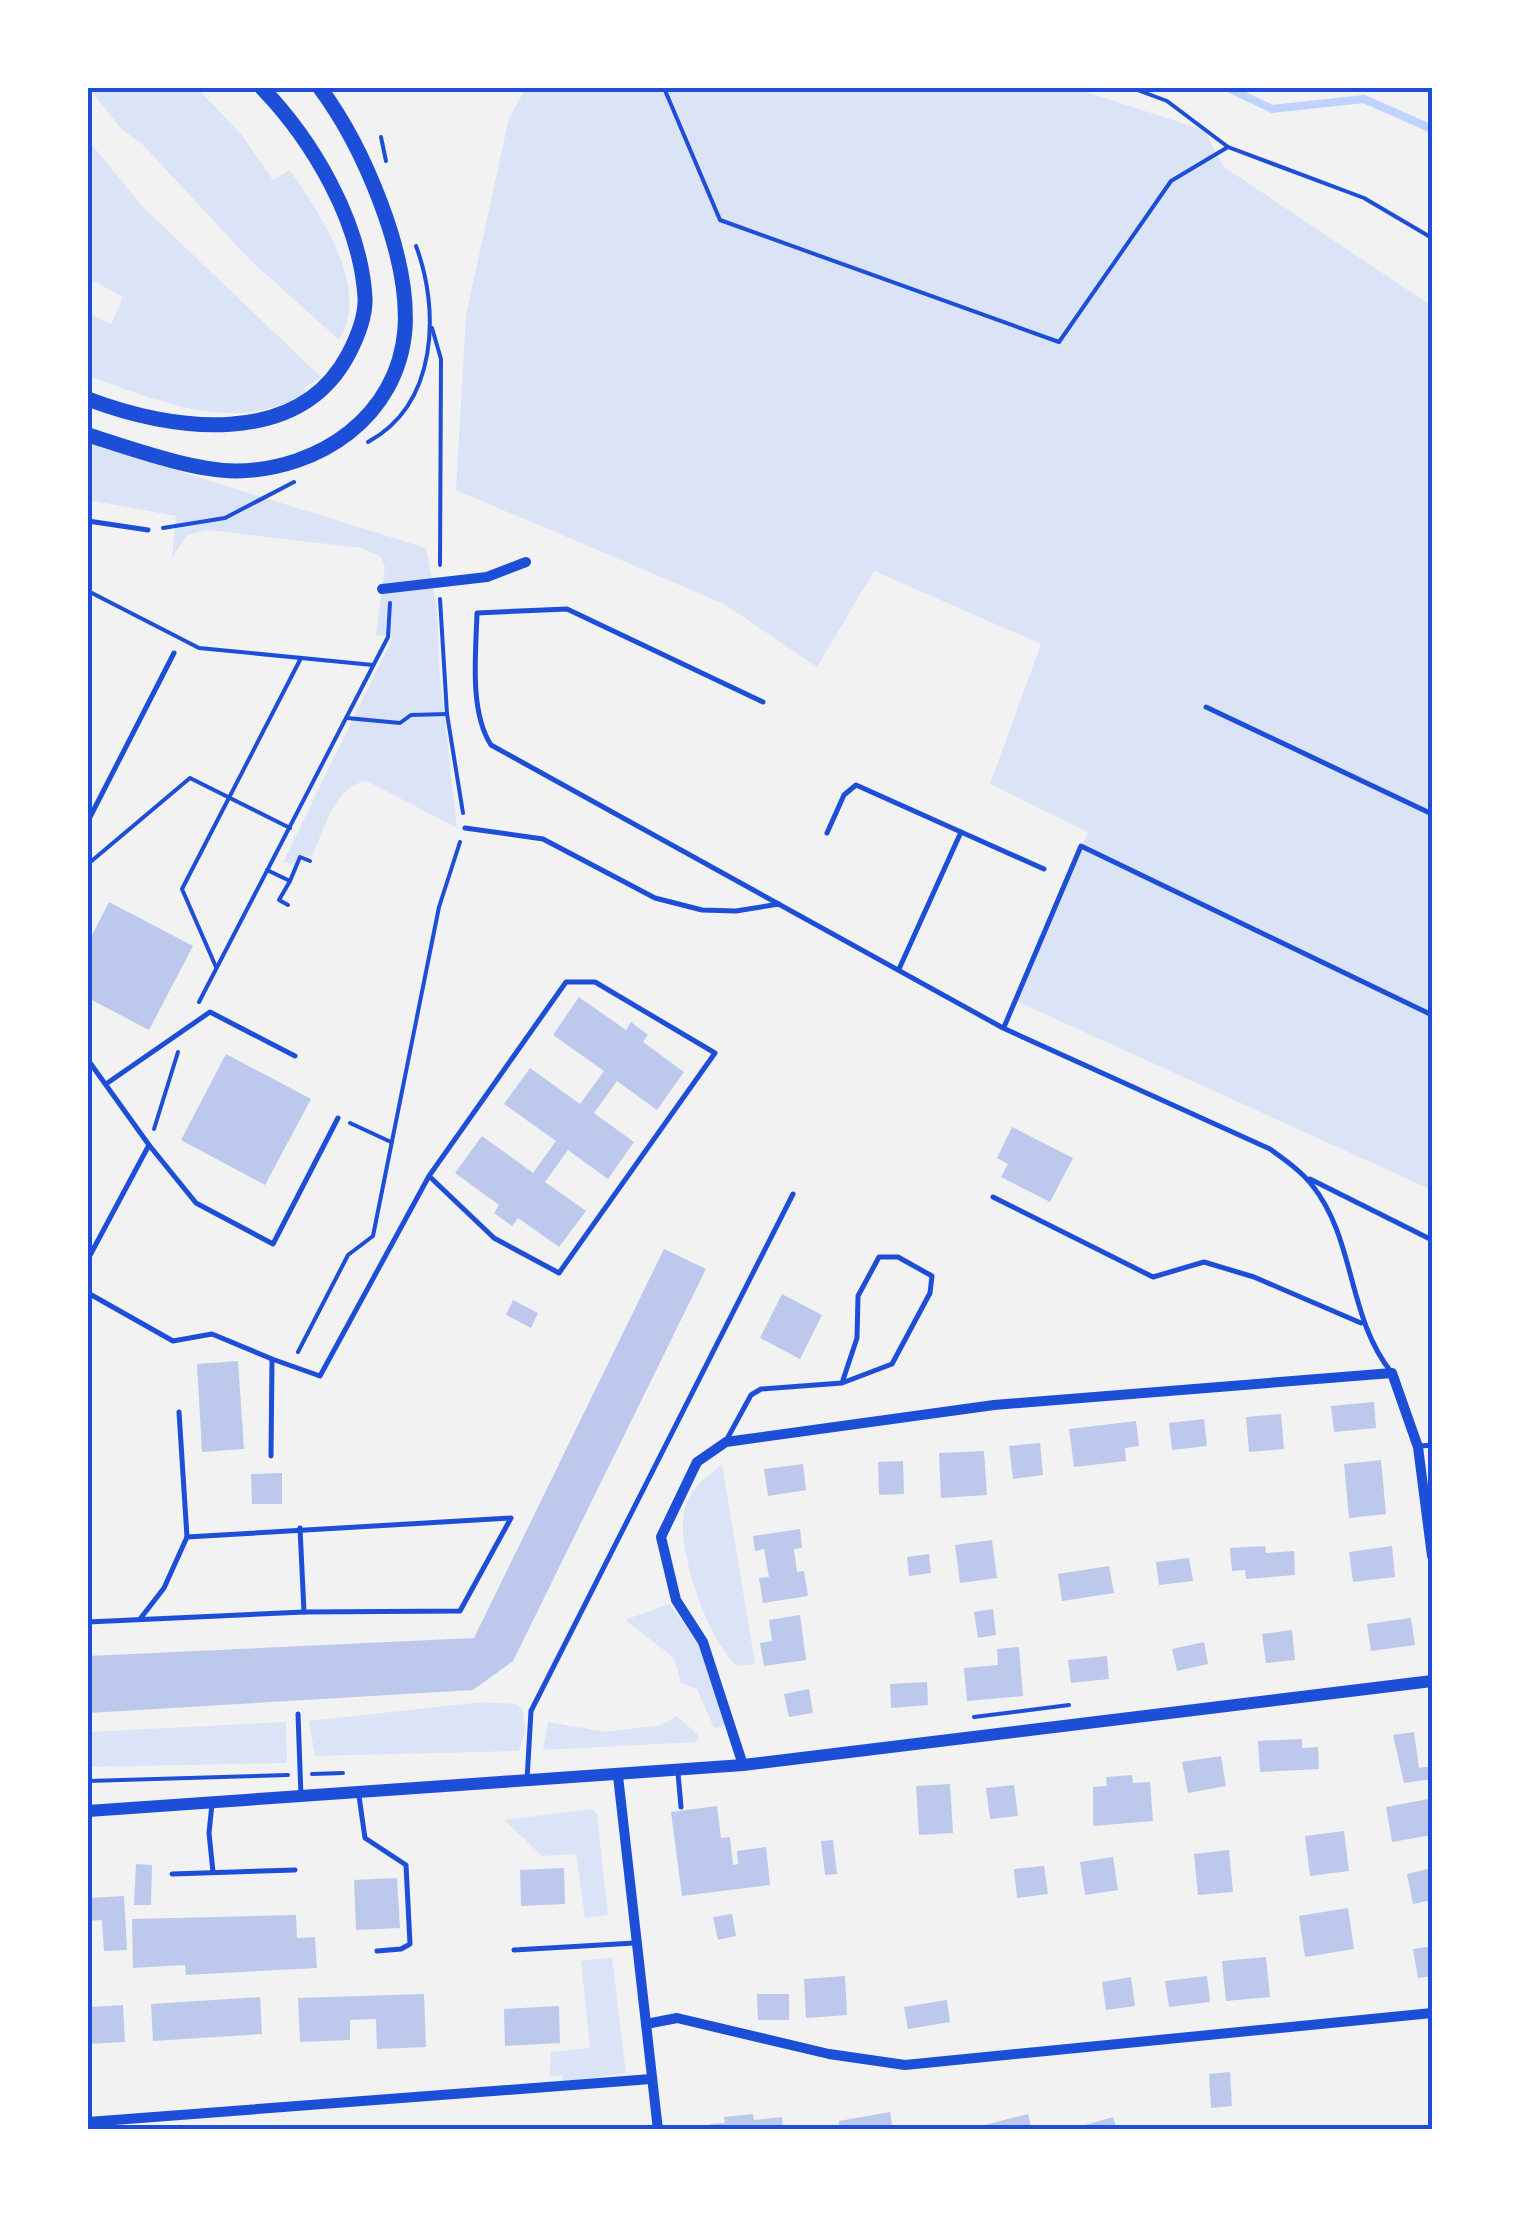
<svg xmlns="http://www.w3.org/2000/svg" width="1520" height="2217" font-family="'IBM Plex Sans',sans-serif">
	<rect width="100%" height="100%" fill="#f2f2f2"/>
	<!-- green -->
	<g fill="#dbe4f7">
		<path d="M89,88h108l44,46 32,46 17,-10c29,43 82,118 49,170l-90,-81 -106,-114 -22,-16z"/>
		<polygon points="526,88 1073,88 1204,130 1224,167 1432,306 1432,1190 1016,1001 1088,832 990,784 1041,644 874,571 817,667 724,604 456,490 466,315 509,118"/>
		<path d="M88,140l55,67 178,170 -17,11 2,6c-75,41 -145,7 -218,-18v-63l23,11 12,-27 -35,-19z"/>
		<path d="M88,443l338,105 11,60 2,58 18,162 -90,-47c-32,3 -43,50 -55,75h-13l-5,9 -11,-3 110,-225 -17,-2 9,-68 -4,-10 -19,-9 -154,-18 -21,5 -15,23 4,-42 -88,-16z"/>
		<path d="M722,1464l33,200 -18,2c-28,-24 -61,-116 -53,-154 5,-23 21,-34 38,-48z"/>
		<polygon points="669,1604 701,1646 725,1726 714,1728 697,1689 681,1683 674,1658 625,1620"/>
		<polygon points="483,1702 515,1704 523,1710 525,1730 519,1751 315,1756 309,1721"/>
		<polygon points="677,1716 699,1736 696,1742 543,1750 548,1722 606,1732 661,1725"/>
		<polygon points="286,1722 287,1763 88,1767 88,1732"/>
		<polygon points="592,1809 597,1815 608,1915 585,1918 576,1854 542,1856 504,1820"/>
		<polygon points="612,1957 626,2073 562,2082 563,2075 549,2077 551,2052 590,2048 581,1961"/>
	</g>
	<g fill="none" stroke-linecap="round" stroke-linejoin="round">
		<!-- stream -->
		<polyline stroke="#bfd3fe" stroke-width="8" points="1228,88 1272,109 1364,99 1432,129"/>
	</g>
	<!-- building -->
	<g fill="#bdc9ec">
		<polygon points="109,902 193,946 149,1030 88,998 88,943"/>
		<polygon points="579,997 626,1030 631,1022 648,1035 643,1042 684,1072 657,1110 617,1081 594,1113 634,1142 608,1179 568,1150 545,1182 586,1211 559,1247 518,1218 512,1226 494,1213 499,1205 455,1173 482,1136 533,1173 556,1141 504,1104 530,1068 580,1104 604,1071 553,1035"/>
		<polygon points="226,1054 311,1099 265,1185 181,1140"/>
		<polygon points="1012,1127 1073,1158 1050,1202 1001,1177 1008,1164 997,1158"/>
		<polygon points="664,1249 706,1269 513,1661 473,1690 88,1713 88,1656 474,1638"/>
		<polygon points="782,1294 822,1315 800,1359 760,1338"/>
		<polygon points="513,1300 538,1313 531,1328 506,1315"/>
		<polygon points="238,1361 244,1449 202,1452 197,1364"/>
		<polygon points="1374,1402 1376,1428 1334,1432 1331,1406"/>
		<polygon points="1281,1414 1284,1449 1249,1452 1246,1417"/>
		<polygon points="1204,1419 1207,1446 1172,1450 1169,1423"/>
		<polygon points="1136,1421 1139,1446 1125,1448 1126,1461 1074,1467 1069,1429"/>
		<polygon points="1040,1443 1043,1475 1013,1479 1009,1446"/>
		<polygon points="984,1451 987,1495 941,1498 939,1453"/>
		<polygon points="1381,1460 1386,1514 1349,1518 1344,1464"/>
		<polygon points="903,1461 904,1494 879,1495 878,1462"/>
		<polygon points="803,1464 806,1490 768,1496 764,1469"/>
		<polygon points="282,1473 282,1504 252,1504 251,1474"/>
		<polygon points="800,1529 802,1548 794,1549 797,1572 804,1571 808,1596 763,1603 759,1578 769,1577 764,1549 755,1551 753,1536"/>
		<polygon points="992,1540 997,1578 960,1583 955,1545"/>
		<polygon points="1265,1546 1266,1553 1294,1551 1295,1575 1246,1579 1245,1570 1232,1571 1230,1548"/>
		<polygon points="1392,1546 1395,1577 1353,1582 1349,1552"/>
		<polygon points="929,1554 931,1573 909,1576 907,1557"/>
		<polygon points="1189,1558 1193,1581 1159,1585 1156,1562"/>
		<polygon points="1109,1566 1114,1593 1062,1601 1058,1574"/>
		<polygon points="993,1609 996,1635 978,1638 974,1612"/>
		<polygon points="800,1615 806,1660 764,1666 760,1643 772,1641 769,1620"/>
		<polygon points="1411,1618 1415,1645 1371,1651 1367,1624"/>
		<polygon points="1292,1630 1295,1660 1266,1663 1262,1634"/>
		<polygon points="1204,1642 1208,1664 1177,1671 1172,1649"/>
		<polygon points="1019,1647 1023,1696 967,1701 964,1668 998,1665 997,1649"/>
		<polygon points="1107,1656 1109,1679 1071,1683 1068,1660"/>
		<polygon points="927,1682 928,1705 891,1708 890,1684"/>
		<polygon points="809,1689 813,1713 789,1717 784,1694"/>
		<polygon points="1414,1732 1419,1768 1432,1766 1432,1779 1404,1783 1393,1735"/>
		<polygon points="1302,1739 1302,1748 1318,1747 1319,1769 1260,1772 1258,1741"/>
		<polygon points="1221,1756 1226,1786 1188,1793 1182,1762"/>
		<polygon points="1132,1775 1133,1783 1150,1782 1153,1821 1093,1826 1093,1787 1107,1786 1106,1777"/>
		<polygon points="950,1784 953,1833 919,1835 916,1786"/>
		<polygon points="1014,1785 1018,1816 990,1819 986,1788"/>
		<polygon points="1428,1799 1432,1835 1392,1842 1386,1807"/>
		<polygon points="717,1806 721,1838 730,1837 733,1865 738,1864 737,1851 766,1847 770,1885 682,1896 671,1812"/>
		<polygon points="1344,1831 1349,1871 1310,1876 1305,1836"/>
		<polygon points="833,1840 837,1874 825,1875 821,1841"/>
		<polygon points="1229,1850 1233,1892 1198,1895 1194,1854"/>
		<polygon points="1113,1857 1118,1890 1085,1895 1080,1862"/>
		<polygon points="136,1864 152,1865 151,1905 134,1905"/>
		<polygon points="1044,1866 1048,1894 1017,1898 1014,1869"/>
		<polygon points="564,1868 565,1904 521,1906 520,1870"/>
		<polygon points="1432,1868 1432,1900 1413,1904 1407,1874"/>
		<polygon points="397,1878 400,1928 356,1930 354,1880"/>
		<polygon points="124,1896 127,1950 104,1951 102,1920 88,1921 88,1898"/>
		<polygon points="1348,1908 1354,1949 1305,1957 1299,1916"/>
		<polygon points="732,1914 736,1936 718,1940 713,1917"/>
		<polygon points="296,1915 297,1938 315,1937 317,1968 186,1975 185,1965 133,1968 132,1919"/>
		<polygon points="1432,1946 1432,1976 1418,1978 1413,1949"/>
		<polygon points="1266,1957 1270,1997 1226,2001 1222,1961"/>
		<polygon points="845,1976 847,2015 806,2018 804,1979"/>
		<polygon points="1207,1976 1210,2002 1169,2007 1165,1981"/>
		<polygon points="1131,1977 1135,2006 1106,2010 1102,1982"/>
		<polygon points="424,1994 426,2047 377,2049 376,2019 350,2020 350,2040 300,2042 298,1998"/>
		<polygon points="757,1994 789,1994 789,2020 758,2020"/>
		<polygon points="260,1997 262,2034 153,2041 151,2004"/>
		<polygon points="947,2000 950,2022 908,2029 904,2007"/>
		<polygon points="123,2005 125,2042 88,2044 88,2007"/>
		<polygon points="559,2006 560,2043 505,2046 504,2009"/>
		<polygon points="1230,2072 1232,2106 1211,2108 1209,2074"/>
		<polygon points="890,2112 893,2130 840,2130 839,2121"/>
		<polygon points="753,2114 754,2120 782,2117 783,2130 710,2130 710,2124 725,2123 724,2117"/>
		<polygon points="1028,2114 1032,2130 973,2130 973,2128"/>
		<polygon points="1113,2117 1117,2130 1075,2130 1075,2128"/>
	</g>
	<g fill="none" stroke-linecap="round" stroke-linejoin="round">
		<!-- path -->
		<g stroke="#1d4ed8" stroke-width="4">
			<polyline points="664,88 720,220 1059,342 1171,181 1228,147"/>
			<polyline points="1132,88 1167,101 1228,147 1364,198 1432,238"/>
			<polyline points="381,137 386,161"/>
			<polyline points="432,328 441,359 440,565"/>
			<path d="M368,442c70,-38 72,-132 48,-196"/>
			<polyline points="163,528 225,518 294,482"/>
			<polyline points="88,591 199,648 373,665"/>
			<polyline points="440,599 447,714 463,813"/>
			<polyline points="347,718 400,723 411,715 447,714"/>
			<polyline points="88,864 190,778 290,828"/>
			<polyline points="267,870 290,881 300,857 310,861"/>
			<polyline points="288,905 279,900 290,881"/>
			<polyline points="216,967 182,889 301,658"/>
			<polyline points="199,1002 388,637 390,603"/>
			<polyline points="350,1123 391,1142"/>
			<polyline points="154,1129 178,1052"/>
			<polyline points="298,1352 348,1255 373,1236 439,907 460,842"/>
			<polyline points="974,1717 1069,1705"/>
			<polyline points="312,1774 343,1773"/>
			<polyline points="88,1781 288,1775"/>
		</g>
		<!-- service -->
		<g stroke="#1d4ed8" stroke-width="5">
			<polyline points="88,521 148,530"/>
			<path d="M763,702l-196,-93 -90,4c-1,39 -8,98 14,132l512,283 267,121c15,11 31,22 42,36 44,55 35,133 80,188"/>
			<polyline points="1206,707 1432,814"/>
			<polyline points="88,821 174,653"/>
			<polyline points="465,828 543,839 655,898 702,910 736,911 779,904"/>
			<polyline points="961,832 1044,869"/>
			<polyline points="827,833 844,795 856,785 961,832 899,969"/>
			<polyline points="1004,1027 1081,846 1432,1015"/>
			<polyline points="88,1060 149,1145"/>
			<polyline points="106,1084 210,1012 295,1056"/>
			<polyline points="1310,1179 1432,1240"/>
			<polyline points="993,1197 1153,1277 1204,1262 1254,1277 1361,1323"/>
			<polyline points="88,1259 149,1145 196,1203 273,1244 338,1118"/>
			<polyline points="88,1293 173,1341 212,1334 272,1359 271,1456"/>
			<polyline points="272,1359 320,1376 429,1176 566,982 595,982 715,1053 559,1273 494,1238 429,1176"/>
			<polyline points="179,1412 187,1537"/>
			<polyline points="727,1439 751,1395 761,1389 842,1383 892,1364 930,1293 932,1276 898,1257 879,1257 858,1296 857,1338 842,1383"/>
			<polyline points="1421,1446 1432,1445"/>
			<polyline points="300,1528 304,1612"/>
			<polyline points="88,1622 304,1612 460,1611 511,1518 187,1537 164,1588 140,1619"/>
			<polyline points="298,1714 301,1796"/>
			<polyline points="678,1773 681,1807"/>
			<polyline points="527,1780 531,1711 793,1194"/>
			<polyline points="359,1796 365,1838 406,1865 410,1944 401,1949 377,1951"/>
			<polyline points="212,1804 209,1833 213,1872"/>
			<polyline points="172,1874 295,1870"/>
			<polyline points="514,1950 635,1943"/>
		</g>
		<!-- minor -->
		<g stroke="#1d4ed8" stroke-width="10">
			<polyline points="382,589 487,577 526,562"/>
			<polyline points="743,1765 703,1642 676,1600 661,1537 697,1462 726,1442 994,1405 1392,1373 1418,1447 1432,1556"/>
			<polyline points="618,1776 658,2130"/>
			<polyline points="646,2024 677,2018 829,2054 905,2065 1432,2013"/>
			<polyline points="88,2122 651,2079"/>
		</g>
		<!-- tertiary -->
		<polyline stroke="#1d4ed8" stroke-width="12" points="88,1811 743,1765 1432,1681"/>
		<!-- primary -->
		<g stroke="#1d4ed8" stroke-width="15">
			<path d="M88,399c83,32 210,50 260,-44 9,-17 18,-38 17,-58 -5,-76 -52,-156 -103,-209"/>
			<path d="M88,435c41,13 105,36 148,36 83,-1 162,-54 169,-142 5,-74 -42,-183 -85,-241"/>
		</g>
	</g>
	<!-- border -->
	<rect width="1520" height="2217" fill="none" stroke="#ffffff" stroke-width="180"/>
	<rect x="90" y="90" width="1340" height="2037" fill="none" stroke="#1d4ed8" stroke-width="4"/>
</svg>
